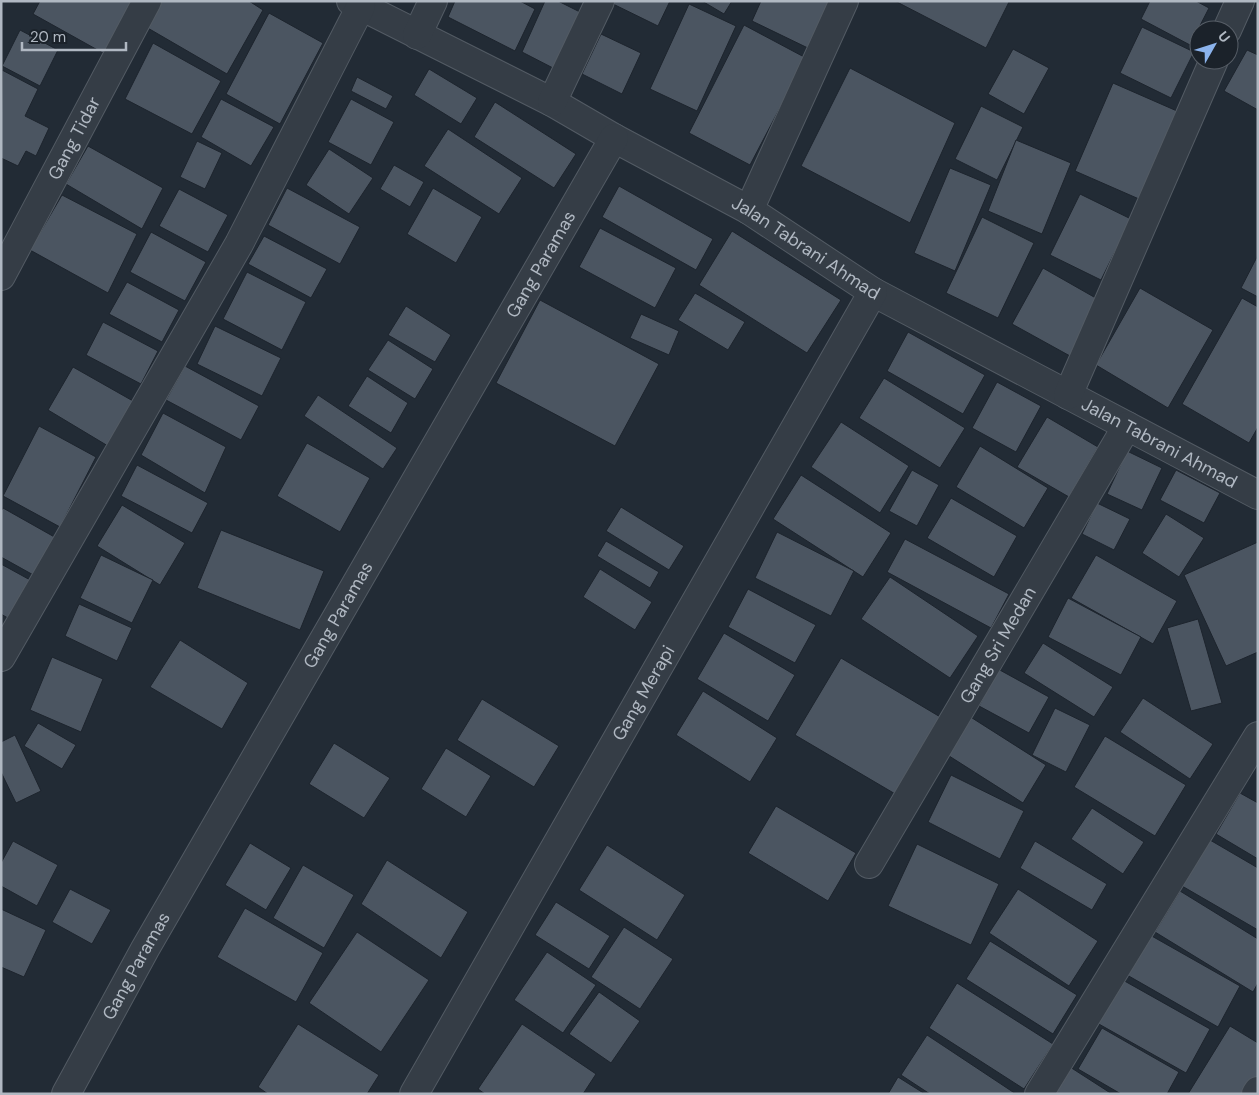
<svg xmlns="http://www.w3.org/2000/svg" width="1259" height="1095" font-family="'DM Sans',sans-serif">
	<rect width="100%" height="100%" fill="#222b35"/>
	<!-- building -->
	<g fill="#4b5561" stroke="#1d242d">
		<polygon points="40,1 135,1 103,53 33,14"/>
		<polygon points="161,1 249,1 263,10 227,74 146,27"/>
		<polygon points="455,1 520,1 535,9 515,51 448,17"/>
		<polygon points="545,1 558,1 582,13 553,68 522,52"/>
		<polygon points="615,1 670,1 658,26 613,4"/>
		<polygon points="702,1 732,1 724,14"/>
		<polygon points="761,1 835,1 812,50 752,21"/>
		<polygon points="895,1 1008,1 1009,2 986,48"/>
		<polygon points="1150,1 1196,1 1209,8 1190,45 1141,19"/>
		<polygon points="689,4 736,26 697,111 650,89"/>
		<polygon points="269,13 323,43 280,124 226,94"/>
		<polygon points="744,25 806,58 750,165 689,133"/>
		<polygon points="1142,27 1194,52 1171,98 1120,73"/>
		<polygon points="20,30 58,50 40,86 2,66"/>
		<polygon points="601,34 641,53 622,94 582,74"/>
		<polygon points="153,43 221,81 192,134 125,99"/>
		<polygon points="1013,49 1049,68 1024,114 988,94"/>
		<polygon points="1247,50 1258,55 1258,110 1224,91"/>
		<polygon points="850,68 955,123 910,223 801,166"/>
		<polygon points="429,69 477,98 461,124 414,95"/>
		<polygon points="2,70 38,89 25,116 49,128 36,156 26,151 18,166 1,158"/>
		<polygon points="357,77 393,96 386,109 351,91"/>
		<polygon points="1113,83 1177,111 1139,199 1075,171"/>
		<polygon points="221,99 274,127 251,166 201,137"/>
		<polygon points="351,99 394,122 371,165 328,142"/>
		<polygon points="495,102 576,154 554,188 474,137"/>
		<polygon points="981,106 1023,127 997,180 955,159"/>
		<polygon points="448,129 522,178 499,214 424,166"/>
		<polygon points="1016,140 1071,163 1042,234 988,211"/>
		<polygon points="197,141 222,153 205,189 180,177"/>
		<polygon points="88,146 163,188 142,229 66,184"/>
		<polygon points="329,149 373,178 349,214 306,185"/>
		<polygon points="394,165 424,182 410,207 380,189"/>
		<polygon points="950,168 991,185 955,271 914,253"/>
		<polygon points="619,186 713,239 696,270 602,217"/>
		<polygon points="287,188 360,227 340,264 268,225"/>
		<polygon points="433,188 482,217 456,263 407,234"/>
		<polygon points="179,189 228,215 208,252 159,226"/>
		<polygon points="1080,194 1131,219 1101,280 1050,255"/>
		<polygon points="62,195 137,234 108,293 30,250"/>
		<polygon points="982,217 1034,243 998,318 946,293"/>
		<polygon points="600,228 676,268 655,308 579,267"/>
		<polygon points="732,231 841,300 807,353 699,285"/>
		<polygon points="151,232 206,262 185,301 130,272"/>
		<polygon points="264,236 327,269 311,298 248,264"/>
		<polygon points="1258,255 1258,297 1241,288"/>
		<polygon points="1043,268 1101,301 1070,356 1012,324"/>
		<polygon points="247,272 306,302 282,350 223,319"/>
		<polygon points="127,282 179,310 162,342 109,314"/>
		<polygon points="1140,288 1213,330 1168,408 1096,365"/>
		<polygon points="695,293 745,322 728,350 678,320"/>
		<polygon points="1242,298 1258,307 1258,427 1249,443 1182,404"/>
		<polygon points="540,300 659,364 615,446 496,383"/>
		<polygon points="406,306 451,335 435,362 388,335"/>
		<polygon points="641,314 679,331 669,355 630,338"/>
		<polygon points="103,322 158,351 141,384 86,355"/>
		<polygon points="215,326 281,358 262,396 197,364"/>
		<polygon points="908,332 985,375 963,414 887,371"/>
		<polygon points="388,340 433,369 415,399 368,370"/>
		<polygon points="185,366 259,406 241,440 166,400"/>
		<polygon points="73,367 133,401 108,446 48,410"/>
		<polygon points="367,376 408,403 391,433 348,406"/>
		<polygon points="884,378 965,428 940,468 859,418"/>
		<polygon points="997,382 1041,406 1016,452 972,428"/>
		<polygon points="318,395 397,448 383,469 304,416"/>
		<polygon points="163,413 226,447 205,493 141,455"/>
		<polygon points="1047,417 1098,447 1069,497 1017,467"/>
		<polygon points="841,422 909,466 880,513 811,467"/>
		<polygon points="39,426 96,457 60,527 3,496"/>
		<polygon points="307,443 370,478 340,532 277,496"/>
		<polygon points="980,446 1048,488 1024,528 956,487"/>
		<polygon points="1127,451 1162,468 1142,510 1107,494"/>
		<polygon points="137,465 208,503 192,533 121,496"/>
		<polygon points="912,470 939,485 917,526 889,511"/>
		<polygon points="1176,470 1220,493 1204,523 1160,500"/>
		<polygon points="801,475 891,533 863,577 773,519"/>
		<polygon points="951,498 1017,536 994,577 927,538"/>
		<polygon points="1097,503 1130,519 1114,550 1082,534"/>
		<polygon points="122,505 185,543 160,585 97,546"/>
		<polygon points="621,507 684,546 669,570 606,531"/>
		<polygon points="3,508 58,539 37,577 1,557 1,511"/>
		<polygon points="1166,514 1204,538 1179,577 1142,553"/>
		<polygon points="221,530 324,571 300,630 197,588"/>
		<polygon points="777,532 854,571 831,616 755,578"/>
		<polygon points="905,539 1009,594 991,628 887,572"/>
		<polygon points="606,541 659,572 650,588 597,556"/>
		<polygon points="1258,542 1258,652 1226,666 1184,575"/>
		<polygon points="101,555 153,580 132,623 80,598"/>
		<polygon points="1096,555 1177,601 1153,644 1071,598"/>
		<polygon points="1,564 32,581 11,620 1,614"/>
		<polygon points="600,569 652,602 635,630 583,597"/>
		<polygon points="890,577 978,636 950,678 861,619"/>
		<polygon points="748,589 816,625 795,663 728,627"/>
		<polygon points="1068,598 1141,637 1121,675 1048,637"/>
		<polygon points="79,604 132,628 117,661 65,636"/>
		<polygon points="1198,619 1222,703 1191,711 1167,628"/>
		<polygon points="724,633 795,675 768,721 697,679"/>
		<polygon points="180,640 248,683 222,729 150,687"/>
		<polygon points="1043,643 1113,687 1094,717 1024,673"/>
		<polygon points="52,657 103,679 81,732 30,710"/>
		<polygon points="841,658 942,718 897,795 795,735"/>
		<polygon points="998,669 1049,697 1029,733 979,706"/>
		<polygon points="703,691 777,738 750,782 676,735"/>
		<polygon points="1143,698 1213,744 1190,779 1120,732"/>
		<polygon points="482,699 559,746 534,787 457,740"/>
		<polygon points="1055,708 1090,725 1066,772 1032,755"/>
		<polygon points="969,716 1046,765 1023,803 946,754"/>
		<polygon points="38,723 76,745 62,769 24,746"/>
		<polygon points="15,735 41,791 16,803 1,772 1,742"/>
		<polygon points="1105,736 1186,785 1155,836 1074,787"/>
		<polygon points="334,743 390,778 364,818 309,784"/>
		<polygon points="446,748 491,776 466,817 421,789"/>
		<polygon points="951,775 1024,811 1000,859 928,822"/>
		<polygon points="1240,793 1258,803 1258,859 1216,834"/>
		<polygon points="776,806 856,853 828,901 748,853"/>
		<polygon points="1092,808 1144,842 1123,874 1071,839"/>
		<polygon points="1210,840 1258,868 1258,930 1182,886"/>
		<polygon points="13,841 58,865 37,906 1,886 1,863"/>
		<polygon points="1035,841 1107,884 1092,910 1020,868"/>
		<polygon points="250,843 291,868 266,910 225,885"/>
		<polygon points="917,844 999,884 971,945 888,906"/>
		<polygon points="607,845 685,895 657,940 579,890"/>
		<polygon points="387,860 468,912 441,958 361,904"/>
		<polygon points="303,865 354,895 324,948 273,918"/>
		<polygon points="70,889 111,910 92,944 52,922"/>
		<polygon points="1018,889 1098,941 1069,986 989,933"/>
		<polygon points="1180,891 1258,939 1258,983 1253,992 1155,932"/>
		<polygon points="556,902 610,936 589,969 535,935"/>
		<polygon points="245,908 323,953 296,1002 217,957"/>
		<polygon points="1,909 46,930 24,977 1,967"/>
		<polygon points="624,927 673,959 640,1009 591,977"/>
		<polygon points="357,932 429,980 381,1052 309,1003"/>
		<polygon points="1150,935 1240,986 1218,1027 1127,975"/>
		<polygon points="990,941 1077,995 1053,1034 966,979"/>
		<polygon points="547,952 596,985 563,1033 514,1000"/>
		<polygon points="1121,979 1210,1029 1186,1073 1097,1023"/>
		<polygon points="957,983 1053,1044 1024,1089 929,1028"/>
		<polygon points="599,992 640,1021 611,1063 569,1034"/>
		<polygon points="298,1024 379,1075 367,1094 268,1094 258,1087"/>
		<polygon points="522,1024 596,1074 583,1094 485,1094 478,1089"/>
		<polygon points="1230,1026 1258,1043 1258,1086 1253,1094 1188,1094"/>
		<polygon points="1102,1028 1179,1072 1167,1094 1121,1094 1078,1069"/>
		<polygon points="927,1035 1016,1094 930,1094 901,1075"/>
		<polygon points="1070,1067 1112,1094 1053,1094"/>
		<polygon points="898,1077 925,1094 888,1094"/>
	</g>
	<g fill="none" stroke-linecap="round" stroke-linejoin="round">
		<defs>
			<g id="minor">
				<path id="s1" d="M351,1l201,101 62,36 135,72 124,82 385,203"/>
				<polyline points="1227,30 1240,1"/>
				<polyline points="417,35 433,1"/>
				<polyline points="552,102 600,1"/>
				<polyline points="749,210 844,1"/>
				<path id="s2" d="M1,276l146,-275"/>
				<polyline points="1068,395 1214,60"/>
				<polyline points="1,657 239,244 361,6"/>
				<path id="s3" d="M869,864l258,-438"/>
				<path id="s4" d="M66,1094l79,-145 469,-811"/>
				<path id="s5" d="M414,1094l459,-802"/>
				<polyline points="1039,1094 1258,736"/>
				<polyline points="1256,1094 1258,1091"/>
			</g>
		</defs>
		<!-- minor casing -->
		<use href="#minor" stroke="#535b64" stroke-width="30"/>
		<!-- minor -->
		<use href="#minor" stroke="#353d46" stroke-width="28"/>
	</g>
	<g text-anchor="middle" dominant-baseline="central" stroke-width="5" stroke-linejoin="round" paint-order="stroke">
		<!-- street labels -->
		<g font-size="18" fill="#b0b8c2" stroke="#1b222a">
			<text stroke="none"><textPath href="#s2" startOffset="156">Gang Tidar</textPath></text>
			<text stroke="none"><textPath href="#s1" startOffset="518">Jalan Tabrani Ahmad</textPath></text>
			<text stroke="none"><textPath href="#s4" startOffset="956">Gang Paramas</textPath></text>
			<text stroke="none"><textPath href="#s1" startOffset="922">Jalan Tabrani Ahmad</textPath></text>
			<text stroke="none"><textPath href="#s4" startOffset="551">Gang Paramas</textPath></text>
			<text stroke="none"><textPath href="#s3" startOffset="254">Gang Sri Medan</textPath></text>
			<text stroke="none"><textPath href="#s5" startOffset="462">Gang Merapi</textPath></text>
			<text stroke="none"><textPath href="#s4" startOffset="146">Gang Paramas</textPath></text>
		</g>
	</g>
	<!-- border -->
	<rect width="1259" height="1095" fill="none" stroke="#b0b8c2" stroke-width="5"/>
	<!-- north arrow -->
	<g transform="translate(1214 45) rotate(51)"><circle r="24" fill="#1b222a" stroke="#575e67"/>
	<path d="M0-4L9 19L0 12L-9 19Z" fill="#8bb3ec"/>
	<text y="-8" font-size="14" font-weight="bold" text-anchor="middle" fill="#b0b8c2">U</text>
	</g>
	<!-- scale -->
	<path d="M22 42v8h104v-8" fill="none" stroke="#b0b8c2" stroke-width="2.5"/>
	<text x="30" y="42" font-size="15" fill="#b0b8c2" stroke="#1b222a" stroke-width="4" paint-order="stroke">20 m</text>
</svg>
